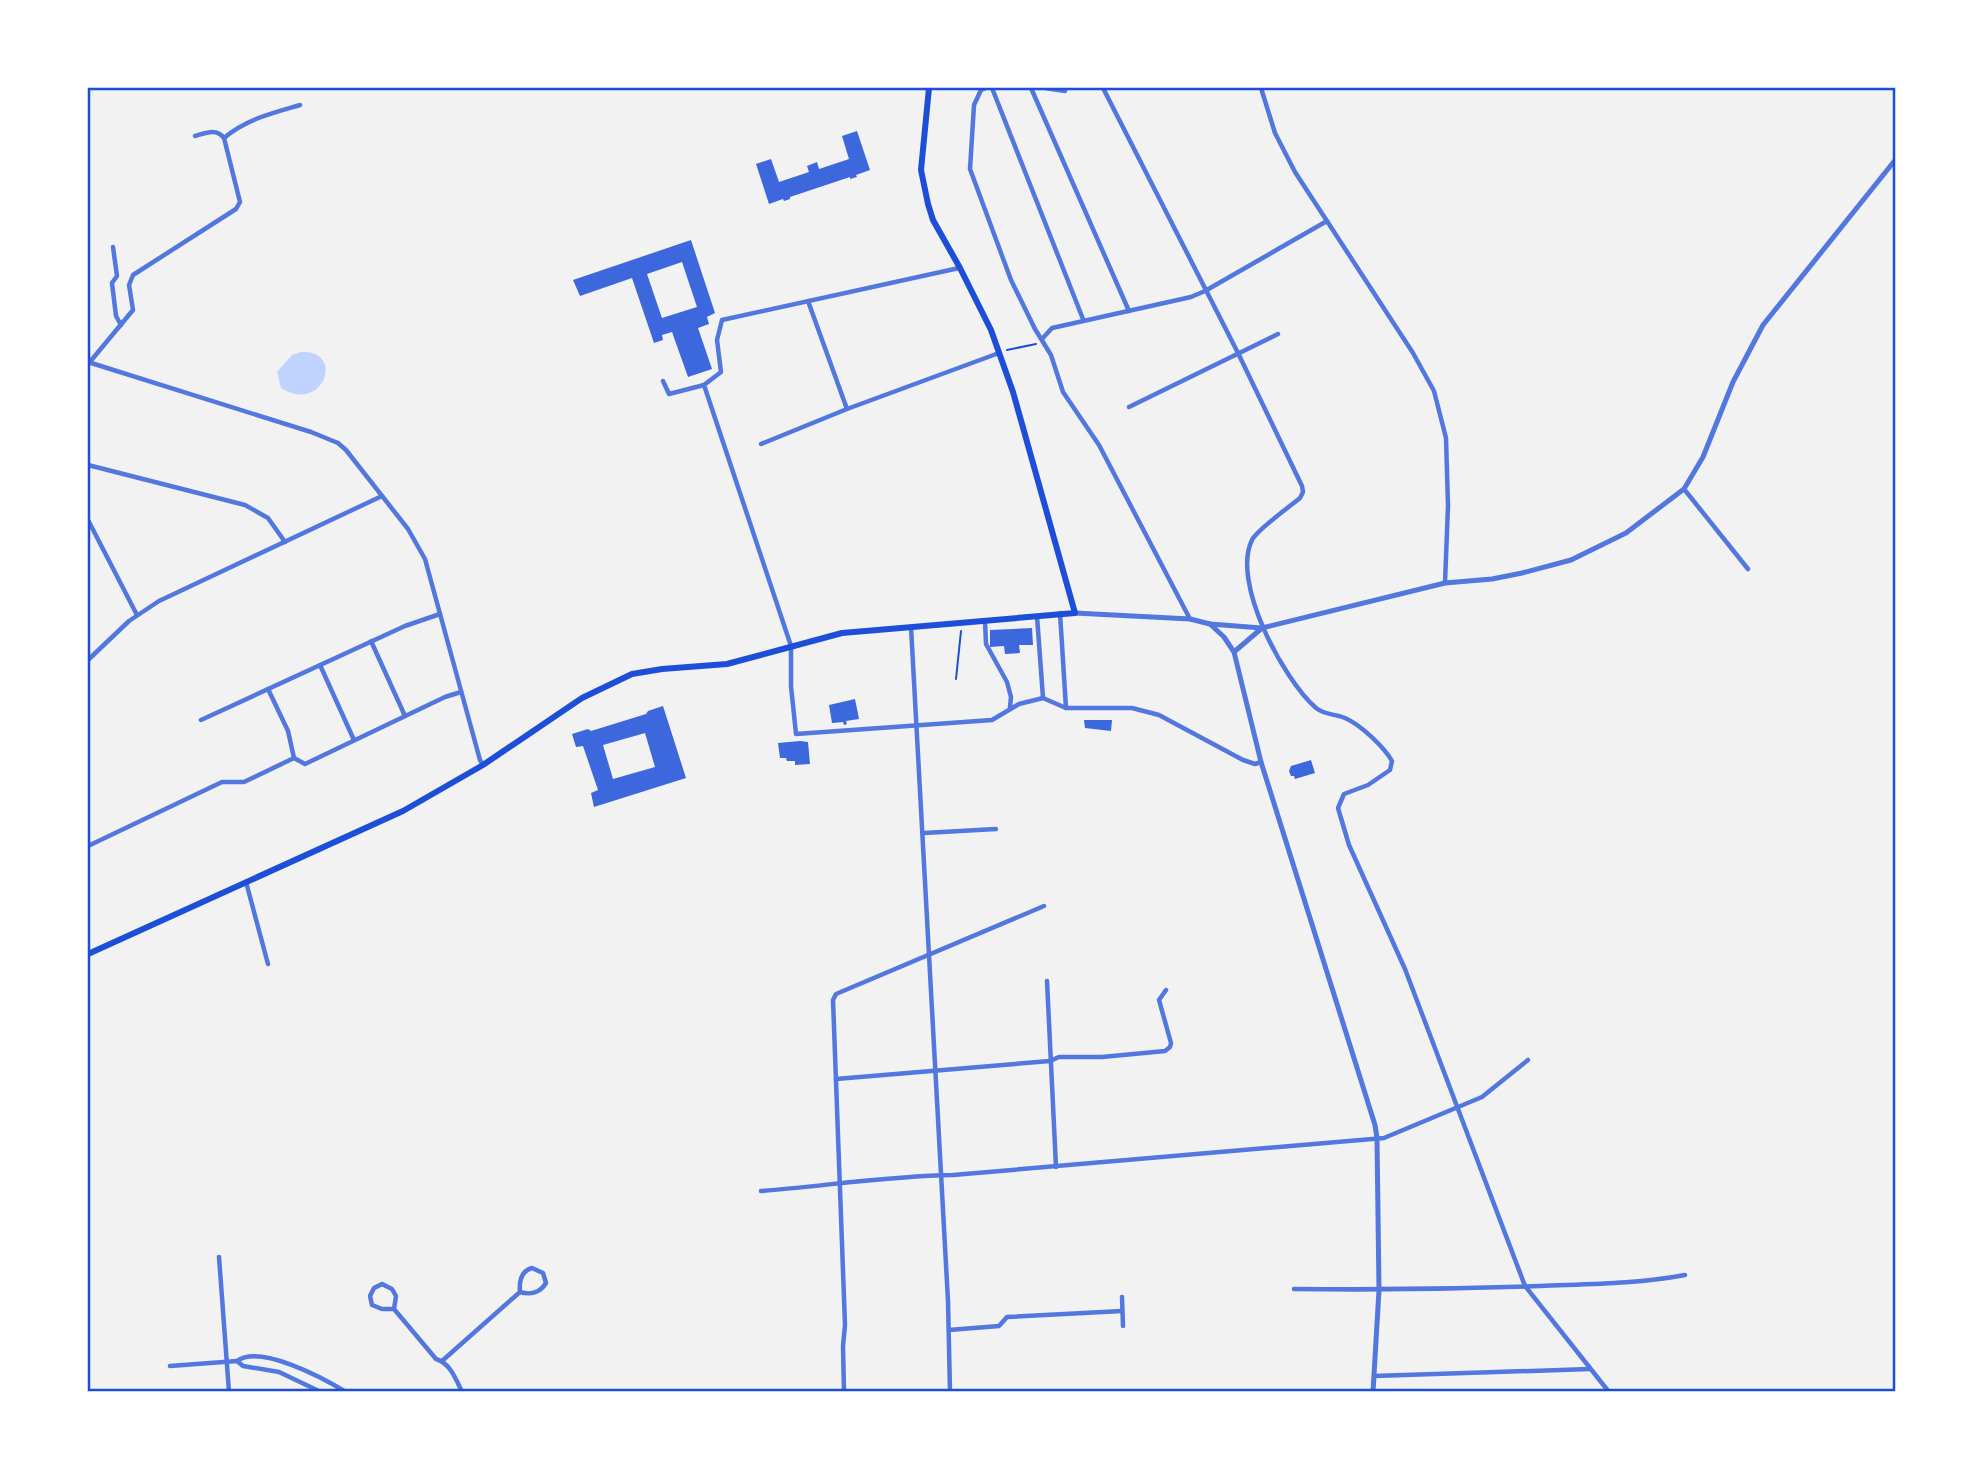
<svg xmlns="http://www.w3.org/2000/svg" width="1983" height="1479" font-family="Arial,sans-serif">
	<rect width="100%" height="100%" fill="#f2f2f2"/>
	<!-- water -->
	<path fill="#bfd3fe" d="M301,352c46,-2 21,63 -20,36l-4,-16 15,-17z"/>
	<!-- building -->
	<g fill="#3d67dc" fill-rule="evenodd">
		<polygon points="857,131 870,170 856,175 857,177 850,179 850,177 790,197 790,199 784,201 783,199 769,204 756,164 771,159 779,182 809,172 807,166 817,162 819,169 849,159 842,136"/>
		<path d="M691,240l24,73 -8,4 2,7 -11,4 14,41 -24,8 -16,-45 -10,3 1,5 -9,3 -22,-65 -52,18 -7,-16zM682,262l15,45 -35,11 -15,-44z"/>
		<polygon points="1032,628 1033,645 1019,645 1020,653 1005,654 1004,646 990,647 990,630"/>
		<polygon points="855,699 859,719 846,721 847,724 844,725 843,722 832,723 829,705"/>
		<path d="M663,706l23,72 -92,29 -3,-14 7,-3 -15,-44 -7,1 -4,-13 16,-5 3,2 55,-17 2,-3zM645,733l10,34 -42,12 -10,-34z"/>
		<polygon points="1084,720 1112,720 1111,731 1085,728"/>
		<polygon points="800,741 808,742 810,764 795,765 795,761 787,761 786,758 780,758 778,743"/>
		<polygon points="1311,760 1315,773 1295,779 1294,776 1291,776 1289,771 1291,766"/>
	</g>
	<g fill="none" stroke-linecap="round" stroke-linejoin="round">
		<!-- path -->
		<g stroke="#1d4ed8" stroke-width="2">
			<polyline points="1007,350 1036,344"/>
			<polyline points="956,679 961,631"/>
		</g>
		<!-- minor -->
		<g stroke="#5277de" stroke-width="4.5">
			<polyline points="986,88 981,90 974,105 970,169 1011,280 1035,329 1051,355 1063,392 1099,445 1190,619"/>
			<polyline points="992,88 1083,319"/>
			<polyline points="1031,88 1129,311"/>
			<polyline points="1045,88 1065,91"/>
			<path d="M1103,88l135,265 64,133 1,6 -3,6c-11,9 -43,32 -48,42 -21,42 31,139 64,168 9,7 19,6 29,10 16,7 39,29 47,43l-2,9 -22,15 -24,9 -6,14 11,37 56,124 120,317 84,106"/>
			<polyline points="1261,88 1275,133 1295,172 1413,353 1434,391 1446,438 1448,506 1445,583"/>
			<path d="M224,138c22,-19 49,-25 76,-33"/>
			<polyline points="113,247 117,276 112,283 116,316 121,325"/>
			<polyline points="808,301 847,409"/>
			<polyline points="1042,339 1052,328 1191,297 1205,291 1327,221"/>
			<polyline points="88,362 311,432 338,443 346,450 408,529 425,559 480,760 483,765"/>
			<path d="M89,363l44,-53 -4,-25 4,-10 103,-66 4,-7 -16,-64c-8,-10 -18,-5 -29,-2"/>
			<polyline points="663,381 669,394 704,385 721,372 717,340 722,320 959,268"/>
			<polyline points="704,385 791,646 791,686 796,734 992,720 1019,704 1043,698 1066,708 1132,708 1159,715 1243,760 1255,764 1261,762"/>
			<polyline points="1129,407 1278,334"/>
			<polyline points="761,444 847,409 999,353"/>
			<polyline points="88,465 245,505 268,518 285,542"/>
			<polyline points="1684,489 1748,569"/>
			<polyline points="88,520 137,615"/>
			<polyline points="1060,613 1066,708"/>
			<polyline points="1037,616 1043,698"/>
			<polyline points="985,621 986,644 1007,682 1011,697 1010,707"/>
			<polyline points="911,627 948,1301 950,1392"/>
			<polyline points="371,641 405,716"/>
			<polyline points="88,660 129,621 159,601 382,496"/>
			<polyline points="320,665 354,740"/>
			<polyline points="268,689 288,731 294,758"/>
			<polyline points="201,720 405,626 440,614"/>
			<polyline points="924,833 996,829"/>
			<polyline points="88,846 222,782 244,782 294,758 305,764 445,697 461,692"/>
			<polyline points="246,882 268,964"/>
			<polyline points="1047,981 1056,1167"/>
			<polyline points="836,1079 1050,1061 1059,1057 1102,1057 1165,1051 1170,1047 1171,1043 1159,1000 1166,990"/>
			<path d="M761,1191c64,-5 127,-15 192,-16l431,-37 98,-41 46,-37"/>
			<polyline points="219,1257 229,1392"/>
			<path d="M1294,1289c82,1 164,0 246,-3 49,-2 97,-2 145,-11"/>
			<polyline points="1122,1297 1123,1326"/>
			<path d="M394,1309h-12l-10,-4 -2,-9 4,-8 8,-4 10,5 4,7 -2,13 42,50c14,4 20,20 26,33"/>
			<polyline points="949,1330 999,1326 1007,1317 1122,1311"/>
			<path d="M237,1361c23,-17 86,17 109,31"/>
			<path d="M442,1361l78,-69c-1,-11 1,-21 12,-24l11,5 3,10c-6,10 -16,12 -26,9"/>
			<polyline points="170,1366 237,1361 243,1366 279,1372 321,1392"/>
			<polyline points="1374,1376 1590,1369"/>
			<polyline points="844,1392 843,1346 845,1325 833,1000 836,994 1044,906"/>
		</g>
		<!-- tertiary -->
		<g stroke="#5277de" stroke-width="5">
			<polyline points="1075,613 1190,619 1210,624 1262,628 1445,583 1492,579 1522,573 1571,560 1626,533 1684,489 1703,457 1733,382 1763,325 1896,159"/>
			<polyline points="1210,624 1224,637 1234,652 1261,762 1375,1125 1377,1138 1379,1290 1373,1392"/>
			<polyline points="1234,652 1262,628"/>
		</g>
		<!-- secondary -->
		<polyline stroke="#1d4ed8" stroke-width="6" points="88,954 403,811 483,765 582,698 632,674 662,669 727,664 842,633 1075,613 1013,392 991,330 960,268 933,220 928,204 921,170 929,88"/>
	</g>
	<!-- border -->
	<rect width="1983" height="1479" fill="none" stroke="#ffffff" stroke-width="178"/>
	<rect x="89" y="89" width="1805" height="1301" fill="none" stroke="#1d4ed8" stroke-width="2.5"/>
</svg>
